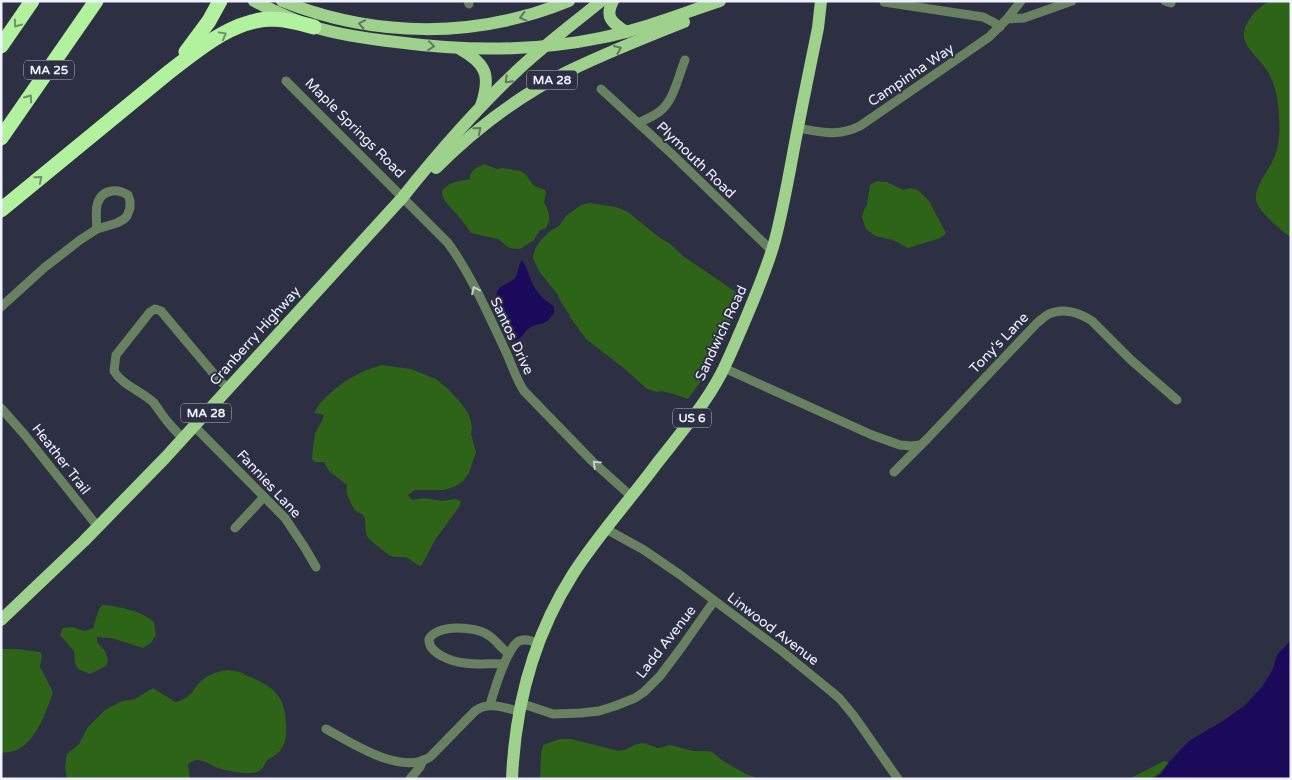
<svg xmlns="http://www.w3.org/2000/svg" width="1292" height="780" font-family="'Varela Round',sans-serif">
	<rect width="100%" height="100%" fill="#2d2f43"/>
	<!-- green -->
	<g fill="#2e6417">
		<path d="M1268,1h23v236l-5,-3c-8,-7 -28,-23 -30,-34 -2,-13 13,-30 18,-42 7,-16 6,-36 4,-53 -1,-12 -5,-26 -12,-36 -13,-18 -33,-28 -15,-52 4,-7 11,-10 17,-16z"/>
		<path d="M484,164l13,5 5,-1 19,3 5,4 8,11 11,4 1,3 -2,9c5,10 8,16 2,26l-6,2 -6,10 -14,9 -11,-1 -11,-9 -27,-6c-4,-5 -7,-11 -12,-16 -6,-8 -18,-16 -17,-27l8,-6 5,-2 15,-3c0,-10 6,-10 14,-15z"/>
		<polygon points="877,181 887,182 903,190 910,188 918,190 929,201 946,233 941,238 908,248 893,240 875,236 866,229 862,217 864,210 867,205 870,185"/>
		<polygon points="589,203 616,207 628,212 660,238 669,243 683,256 736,292 732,300 733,311 725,340 715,352 706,374 688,399 674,394 661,391 657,392 647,389 625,369 586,339 570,317 569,314 561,302 558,295 539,271 533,258 535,249 541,240 550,231 559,226 566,216 581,205"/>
		<path d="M381,365l30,4 25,10 12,10 13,14 7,10 3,9 1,6 -1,6 5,18 -7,21 -6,8 -7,5 -12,4h-29l-7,5 2,3 3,2 11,-2 18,3 13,-2 6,2 -2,6 -24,33 -11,21 -3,5c-6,-2 -9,-6 -14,-8 -5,-2 -11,0 -16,-2 -4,-2 -22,-16 -24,-20 -3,-6 0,-13 -3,-19 -2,-4 -6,-4 -9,-7 -2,-2 -8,-15 -8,-17 -1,-3 0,-6 0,-8l-18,-14 -5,-9h-9l-3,-3c1,-8 1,-17 3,-25 3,-7 7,-12 9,-19l-2,-1 -8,-1c9,-18 37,-38 56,-44 4,-2 7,-2 11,-4z"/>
		<path d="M102,605h4c17,3 34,5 48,17l2,13 -5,8 -8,5 -32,-10 -14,-1v5l8,9 3,9 -2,6 -16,8 -12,-5 -3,-6 -1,-12 -14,-16 3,-7 9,-1 13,4 8,-3 6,-19z"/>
		<path d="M1,649h16l23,3 2,3 -2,12 13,25c-7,20 -16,48 -36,58 -5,2 -11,2 -16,3z"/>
		<path d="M228,670c4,1 8,1 12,2 3,1 6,4 10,5 25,10 35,20 36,47 1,10 0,21 -8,29 -2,2 -6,4 -9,6 -4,3 -5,9 -10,12 -8,5 -31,0 -41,-3 -10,-4 -22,-14 -30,-3l2,14h-123l-2,-12 2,-13 12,-10 9,-17 17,-17 17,-9 13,-2 18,-11 22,14c19,-4 17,-15 30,-24 7,-5 15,-7 23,-8z"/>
		<polygon points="560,739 571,739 619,751 627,749 634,745 643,743 658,748 663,747 670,745 693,751 706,751 712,752 723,761 748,775 762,779 540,779 541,755 543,745"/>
		<path d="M1164,761l5,1c-14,18 -17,17 -40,17z"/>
	</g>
	<!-- water -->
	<g fill="#1b0a59">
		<path d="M522,260c6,9 8,21 14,30 4,6 12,12 18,17v6c-3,3 -5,7 -8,9 -6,3 -13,2 -18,7 -4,3 -6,9 -11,11 -12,5 -14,-19 -15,-26 0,-8 -7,-14 -5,-22 3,-8 12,-8 18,-14 3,-4 3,-12 7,-18z"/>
		<polygon points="1291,640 1291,779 1153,779 1161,774 1169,762 1189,741 1226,719 1245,705 1262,687 1273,669 1277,655"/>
	</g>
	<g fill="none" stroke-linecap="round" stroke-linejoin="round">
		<!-- street -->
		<g stroke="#688160" stroke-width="9">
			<polyline points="468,1 469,4"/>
			<polyline points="1165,1 1171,3"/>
			<polyline points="884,2 983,17 993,22 1000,27"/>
			<polyline points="1007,19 1024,18 1072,1"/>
			<path d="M286,81l162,162c24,33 41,73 58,109 6,13 10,27 18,39l68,70 40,36"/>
			<polyline points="601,89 674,156 772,251"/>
			<path d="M638,123c7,-3 14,-6 21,-11 15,-11 19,-35 26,-52"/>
			<path d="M798,128c23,4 40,9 62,-2l129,-89 18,-18 14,-18"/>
			<path d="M1,307l43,-39 36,-28 17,-11 20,-6 7,-4 3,-3 3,-8v-7l-2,-6c-5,-3 -10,-5 -16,-4 -19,3 -16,23 -15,38"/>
			<polyline points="724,368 872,435 900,445 911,446 920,445"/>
			<polyline points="1,408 24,434 98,527"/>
			<polyline points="194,426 285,518 305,548 316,567"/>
			<path d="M183,438c-6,-5 -11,-11 -16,-17 -5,-6 -9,-13 -14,-19 -13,-12 -30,-16 -39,-31l2,-16 34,-43 5,-3 6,2 31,37 27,32 9,8"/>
			<path d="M894,472l33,-33 110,-116c4,-3 8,-7 12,-9 14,-7 31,-1 43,7l39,39 46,40"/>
			<polyline points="235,528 264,497"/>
			<polyline points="606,529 644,550 679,574 783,652 832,692 840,699 854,716 898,779"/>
			<path d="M504,664c-13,-1 -26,1 -39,-1 -12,-1 -37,-9 -36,-24 9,-15 46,-13 59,-4 8,5 13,13 21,19"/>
			<polyline points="520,703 553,714 581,713 599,711 615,706 635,698 644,692 660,676 681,648 714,601"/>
			<path d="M490,705c4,-14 17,-57 29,-64 6,-3 13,0 19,2"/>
			<path d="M326,729c26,14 75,47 104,28l45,-46c13,-10 29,-3 44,0"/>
			<polyline points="410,779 420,767 423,760"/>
		</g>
		<!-- primary -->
		<g stroke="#9dd18c" stroke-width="12">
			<path d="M254,1c20,10 39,19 60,26 26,8 55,12 82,15 68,9 137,10 204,-4 41,-8 80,-24 120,-37"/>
			<path d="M282,1c93,37 194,38 287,0"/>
			<path d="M613,1c-9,17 0,22 13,31"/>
			<path d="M460,49c27,15 31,27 21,57"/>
			<path d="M436,168c40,-40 85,-74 135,-98 37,-18 75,-33 113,-48"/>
			<path d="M1,620l83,-79 81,-83 237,-260c36,-45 77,-92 119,-131 25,-23 53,-44 80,-66"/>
			<path d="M512,779c3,-73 21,-142 61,-205 25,-39 57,-74 85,-112 22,-28 46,-56 63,-88 9,-18 17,-37 25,-56 11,-26 22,-52 29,-78 7,-27 12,-54 17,-81 8,-44 17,-87 26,-131l3,-27"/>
		</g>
		<!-- highway -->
		<g stroke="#b2f19e" stroke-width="15">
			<polyline points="1,46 32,1"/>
			<polyline points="186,52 209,21 220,1"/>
			<polyline points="1,138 96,1"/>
			<path d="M1,210l168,-138c29,-22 63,-52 102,-53 15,0 29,4 43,8"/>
		</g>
	</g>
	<!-- one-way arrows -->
	<defs><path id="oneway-chevron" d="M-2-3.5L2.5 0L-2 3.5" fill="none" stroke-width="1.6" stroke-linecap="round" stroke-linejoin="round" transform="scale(1.25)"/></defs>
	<g stroke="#5f7864">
		<use href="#oneway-chevron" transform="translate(523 17) rotate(165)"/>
		<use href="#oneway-chevron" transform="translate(362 24) rotate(-169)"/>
		<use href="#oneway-chevron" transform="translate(431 46) rotate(6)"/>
		<use href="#oneway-chevron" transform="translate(618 49) rotate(-23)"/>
		<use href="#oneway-chevron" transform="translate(508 80) rotate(135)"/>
		<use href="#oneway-chevron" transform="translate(478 130) rotate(-39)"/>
	</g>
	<g stroke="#709070">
		<use href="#oneway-chevron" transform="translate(17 24) rotate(125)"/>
		<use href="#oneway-chevron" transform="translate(223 35) rotate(-29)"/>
		<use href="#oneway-chevron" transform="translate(29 98) rotate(-55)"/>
		<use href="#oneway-chevron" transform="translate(39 179) rotate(-39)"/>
	</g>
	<g stroke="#c7cfcf">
		<use href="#oneway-chevron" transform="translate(475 290) rotate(-116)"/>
		<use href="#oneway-chevron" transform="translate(596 464) rotate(-137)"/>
	</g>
	<g text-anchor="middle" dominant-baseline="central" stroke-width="4" stroke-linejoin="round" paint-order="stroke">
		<!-- shield labels -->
		<g fill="#2d2f43" stroke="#b6b7c7" stroke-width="1">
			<rect x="24" y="60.5" width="50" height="19" rx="4"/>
			<rect x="527" y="70.5" width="50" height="19" rx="4"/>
			<rect x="181" y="403.5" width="50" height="19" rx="4"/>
			<rect x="673" y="408.5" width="38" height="19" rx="4"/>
		</g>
		<g font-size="12" font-weight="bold" fill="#f0f1ff">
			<text x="49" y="70">MA 25</text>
			<text x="552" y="80">MA 28</text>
			<text x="206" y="413">MA 28</text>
			<text x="692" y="418">US 6</text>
		</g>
		<!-- street labels -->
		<g font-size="14" fill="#f0f1ff" stroke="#2d2f43">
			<text transform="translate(911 75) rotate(-34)">Campinha Way</text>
			<text transform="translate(355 128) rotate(45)">Maple Springs Road</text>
			<text transform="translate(696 160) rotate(44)">Plymouth Road</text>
			<text transform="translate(721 333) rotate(-65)">Sandwich Road</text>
			<text transform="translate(255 336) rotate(-48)">Cranberry Highway</text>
			<text transform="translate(512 336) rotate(65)">Santos Drive</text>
			<text transform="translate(999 343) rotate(-46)">Tony's Lane</text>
			<text transform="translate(61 459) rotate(52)">Heather Trail</text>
			<text transform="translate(269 484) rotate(47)">Fannies Lane</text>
			<text transform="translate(773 629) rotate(37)">Linwood Avenue</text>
			<text transform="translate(666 642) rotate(-52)">Ladd Avenue</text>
		</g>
	</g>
	<!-- border -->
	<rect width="1292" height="780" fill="none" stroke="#f0f1ff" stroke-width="5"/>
</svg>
